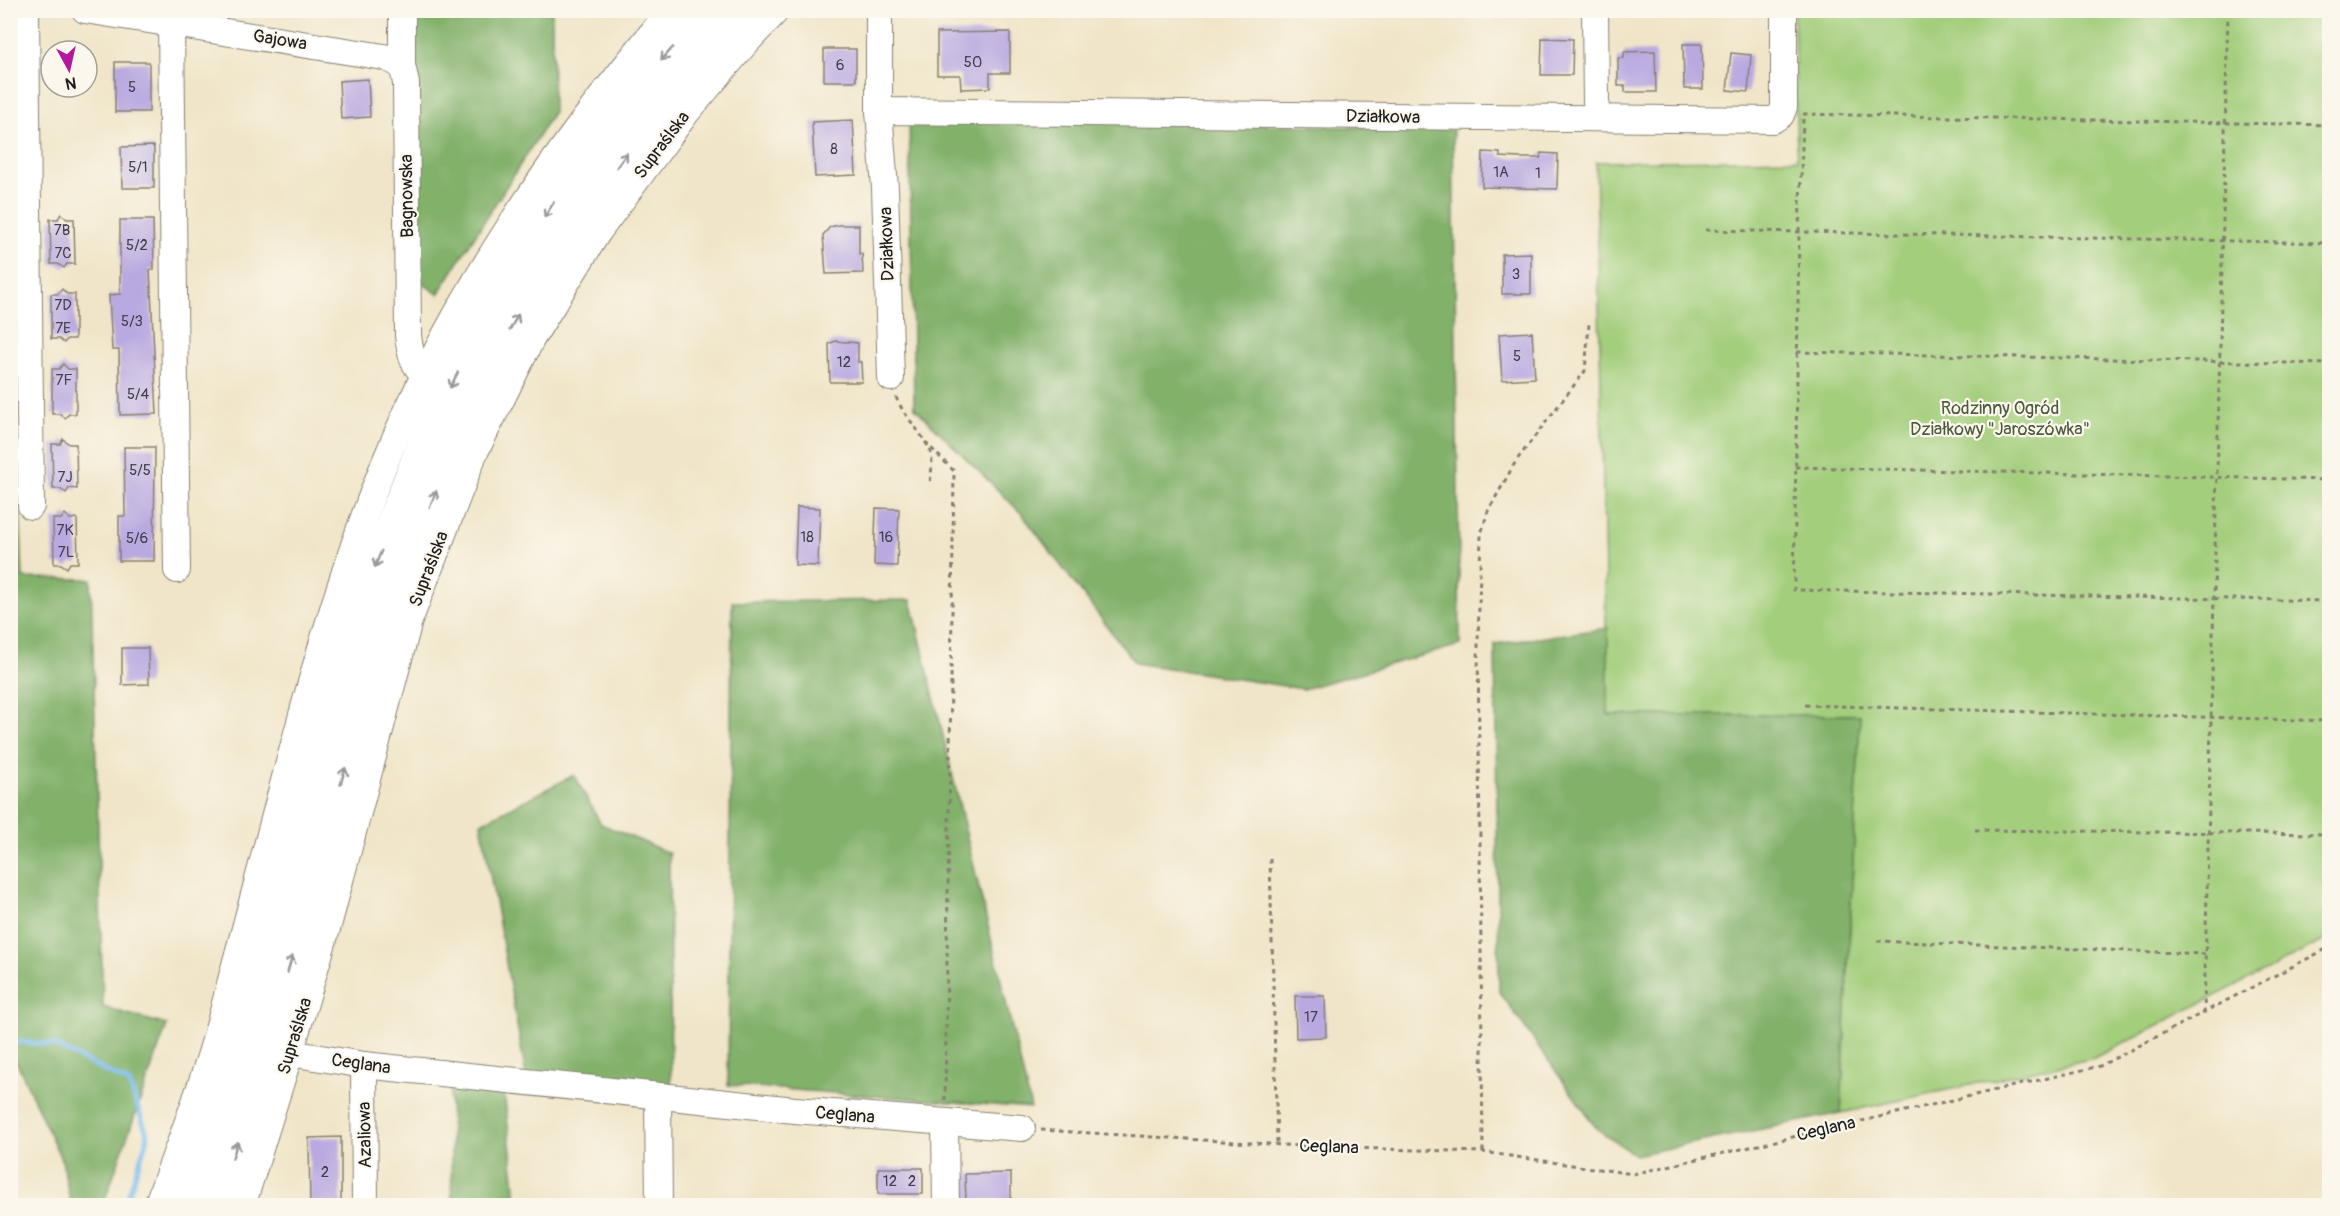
<svg xmlns="http://www.w3.org/2000/svg" width="2340" height="1216" font-family="Pangolin,sans-serif">
	<rect width="100%" height="100%" fill="#fbf7ec"/>
	<filter id="ink" filterUnits="userSpaceOnUse"><feTurbulence type="fractalNoise" baseFrequency=".0167" numOctaves="2"/><feDisplacementMap in="SourceGraphic" scale="12" xChannelSelector="R" yChannelSelector="G"/><feConvolveMatrix kernelMatrix="1 2 1 2 8 2 1 2 1" color-interpolation-filters="sRGB"/></filter>
	<filter id="wash" filterUnits="userSpaceOnUse"><feTurbulence type="fractalNoise" baseFrequency=".008" numOctaves="4" result="noise"/><feDisplacementMap in="SourceGraphic" scale="24" xChannelSelector="R" yChannelSelector="G"/><feGaussianBlur stdDeviation="1.35" result="paint"/><feColorMatrix in="noise" values="0 0 0 0 0 0 0 0 0 0 0 0 0 0 0 0 0 1.4 0 .05"/><feComposite in="paint" operator="in"/></filter>
	<g filter="url(#wash)">
		<rect width="100%" height="100%" fill="#f0e5c8"/>
		<!-- green -->
		<polygon fill="#a3ce7b" stroke="#60754c" stroke-width="1.5" points="1794,11 2329,11 2329,938 2094,1058 1841,1113 1860,715 1608,715 1596,162 1797,159"/>
		<!-- forest -->
		<g fill="#82b16b" stroke="#4f6644" stroke-width="1.5">
			<polygon points="410,11 552,11 553,113 438,294 418,280"/>
			<polygon points="909,114 1453,130 1460,645 1303,689 1135,663 1021,513 914,407"/>
			<polygon points="15,376 23,578 91,579 103,1007 167,1025 103,1205 71,1205 62,1161 18,1065 11,1056 10,377"/>
			<polygon points="911,600 1031,1108 728,1085 732,602"/>
			<polygon points="1608,628 1608,715 1860,715 1841,1113 1635,1155 1597,1129 1499,991 1495,644"/>
			<polygon points="574,775 601,824 669,853 671,1087 526,1075 481,823"/>
			<polygon points="450,1086 504,1091 517,1205 452,1205"/>
		</g>
		<g fill="none" stroke-linecap="round" stroke-linejoin="round">
			<!-- stream -->
			<polyline stroke="#78bcee" stroke-width="5" points="10,1041 54,1045 129,1083 148,1136 125,1206"/>
		</g>
		<g id="blocks">
			<!-- building -->
			<g fill="#b8a9e0">
				<polygon points="1010,32 1010,73 990,73 990,88 961,89 960,75 937,75 937,33"/>
				<polygon points="1542,38 1573,39 1572,75 1541,75"/>
				<polygon points="1683,44 1702,44 1703,89 1684,89"/>
				<rect x="824" y="49" width="32" height="32"/>
				<polygon points="1655,51 1656,92 1625,92 1625,86 1618,86 1618,58 1624,58 1624,52"/>
				<polygon points="1731,53 1751,55 1748,92 1727,90"/>
				<rect x="115" y="62" width="34" height="50"/>
				<polygon points="368,79 370,117 341,119 339,81"/>
				<polygon points="853,120 856,175 815,177 812,122"/>
				<polygon points="154,146 154,188 122,188 121,147"/>
				<polygon points="1483,152 1500,153 1500,157 1520,158 1540,158 1541,153 1558,154 1557,189 1482,187"/>
				<polygon points="61,214 67,219 74,219 75,264 67,264 64,268 58,264 51,264 50,219 58,219"/>
				<polygon points="120,220 153,220 154,270 150,270 157,414 120,415 119,350 112,350 109,295 120,294"/>
				<polygon points="839,225 859,225 859,254 862,254 863,273 826,274 823,235 830,227"/>
				<polygon points="1531,253 1531,294 1502,294 1502,254"/>
				<polygon points="62,289 67,294 75,294 75,339 67,339 64,343 59,339 51,339 51,294 58,294"/>
				<polygon points="1532,332 1535,378 1502,380 1499,334"/>
				<polygon points="835,341 858,343 858,362 861,362 862,382 830,382 829,344"/>
				<polygon points="63,364 68,369 76,369 76,414 69,414 65,418 60,414 52,414 52,369 59,369"/>
				<polygon points="63,439 69,444 76,444 77,489 69,488 66,493 60,489 53,489 52,444 60,444"/>
				<polygon points="124,447 155,447 154,561 119,561 119,516 125,516"/>
				<polygon points="797,507 820,508 818,566 795,565"/>
				<polygon points="876,508 899,509 897,566 874,565"/>
				<polygon points="65,514 70,519 77,518 78,563 70,563 67,568 61,564 54,564 53,519 61,519"/>
				<polygon points="122,648 148,648 149,684 122,685"/>
				<polygon points="1295,996 1325,996 1326,1037 1296,1038"/>
				<polygon points="341,1137 341,1206 310,1206 309,1138"/>
				<rect x="878" y="1168" width="45" height="26"/>
				<polygon points="1011,1173 1011,1200 966,1201 965,1174"/>
			</g>
		</g>
	</g>
	<g filter="url(#ink)">
		<use href="#blocks" fill-opacity="0" stroke="#868072" stroke-width="1.5"/>
		<g fill="none" stroke-linecap="round" stroke-linejoin="round">
			<defs>
				<g id="minor">
					<polyline points="26,10 31,506"/>
					<polyline points="85,10 384,57 402,65"/>
					<path d="M402,10v55l4,18 2,252c2,17 4,29 17,41"/>
					<polyline points="879,10 879,111 885,188 891,378"/>
					<polyline points="1595,10 1596,102"/>
					<polyline points="171,23 177,570"/>
					<polyline points="879,111 1773,120 1781,115 1784,107 1784,10"/>
					<polyline points="290,1053 364,1065 795,1110 1022,1128"/>
					<polyline points="364,1065 365,1206"/>
					<polyline points="658,1096 659,1206"/>
					<polyline points="945,1123 946,1206"/>
					<path d="M157,1206c17,-48 36,-95 51,-143 12,-36 20,-73 30,-109 45,-163 82,-330 145,-487 68,-169 172,-318 288,-457"/>
					<polyline points="242,1206 290,1053 329,922 409,621 474,454 532,338 598,232 687,112 745,44 777,10"/>
				</g>
				<g id="major">
					<polyline points="183,1206 236,1052 359,607 430,428 490,306 554,203 650,73 705,10"/>
					<polyline points="215,1206 264,1059 388,612 456,440 513,323 578,219 672,92 745,10"/>
				</g>
			</defs>
			<!-- minor casing -->
			<use href="#minor" stroke="#868072" stroke-width="28"/>
			<!-- major casing -->
			<use href="#major" stroke="#868072" stroke-width="34"/>
			<!-- path -->
			<g stroke="#868072" stroke-width="3" stroke-dasharray="4.5 4.5" stroke-linecap="butt">
				<polyline points="1803,114 2330,125"/>
				<polyline points="1803,119 1799,231 1794,590 2330,601"/>
				<polyline points="1706,230 2330,243"/>
				<polyline points="1797,352 2330,364"/>
				<path d="M896,397c7,19 32,42 35,57 2,9 0,20 -1,29"/>
				<polyline points="925,442 954,471 945,1100"/>
				<polyline points="1795,467 2330,480"/>
				<polyline points="1805,705 2330,721"/>
				<polyline points="1975,830 2330,834"/>
				<polyline points="1270,859 1277,1144"/>
				<polyline points="1877,941 2205,954"/>
				<polyline points="2204,1014 2228,10"/>
				<polyline points="1041,1130 1317,1147 1483,1152 1633,1174 2100,1066 2330,947"/>
				<polyline points="1483,1152 1478,642 1481,534 1488,511 1516,461 1585,371 1589,324"/>
			</g>
			<!-- minor -->
			<use href="#minor" stroke="#fff" stroke-width="26"/>
			<!-- major -->
			<use href="#major" stroke="#fff" stroke-width="32"/>
		</g>
		<!-- one-way arrows -->
		<defs><path id="oneway-shaft" d="M-6 0H5M1.5-3L5.5 0L1.5 3" fill="none" stroke-width="1.6" stroke-linecap="round" stroke-linejoin="round" transform="scale(1.5)"/></defs>
		<g stroke="#999">
			<use href="#oneway-shaft" transform="translate(667 54) rotate(132)"/>
			<use href="#oneway-shaft" transform="translate(622 160) rotate(-54)"/>
			<use href="#oneway-shaft" transform="translate(549 210) rotate(122)"/>
			<use href="#oneway-shaft" transform="translate(514 322) rotate(-61)"/>
			<use href="#oneway-shaft" transform="translate(454 380) rotate(117)"/>
			<use href="#oneway-shaft" transform="translate(433 499) rotate(-68)"/>
			<use href="#oneway-shaft" transform="translate(378 559) rotate(112)"/>
			<use href="#oneway-shaft" transform="translate(343 776) rotate(-74)"/>
			<use href="#oneway-shaft" transform="translate(290 964) rotate(-74)"/>
			<use href="#oneway-shaft" transform="translate(235 1150) rotate(-72)"/>
		</g>
	</g>
	<g text-anchor="middle" dominant-baseline="central" stroke-width="4.5" stroke-linejoin="round" paint-order="stroke">
		<!-- number labels -->
		<g font-size="15" fill="#433f4d">
			<text x="973" y="62">50</text>
			<text x="840" y="65">6</text>
			<text x="132" y="87">5</text>
			<text x="834" y="149">8</text>
			<text x="138" y="167">5/1</text>
			<text x="1501" y="172">1A</text>
			<text x="1538" y="173">1</text>
			<text x="62" y="230">7B</text>
			<text x="137" y="245">5/2</text>
			<text x="63" y="253">7C</text>
			<text x="1516" y="274">3</text>
			<text x="63" y="305">7D</text>
			<text x="132" y="321">5/3</text>
			<text x="63" y="328">7E</text>
			<text x="1517" y="356">5</text>
			<text x="844" y="362">12</text>
			<text x="64" y="380">7F</text>
			<text x="138" y="394">5/4</text>
			<text x="140" y="470">5/5</text>
			<text x="65" y="477">7J</text>
			<text x="65" y="530">7K</text>
			<text x="807" y="537">18</text>
			<text x="886" y="537">16</text>
			<text x="137" y="538">5/6</text>
			<text x="66" y="552">7L</text>
			<text x="1311" y="1017">17</text>
			<text x="325" y="1172">2</text>
			<text x="890" y="1181">12</text>
			<text x="912" y="1181">2</text>
		</g>
		<!-- street labels -->
		<g font-size="18" fill="#1c1c1c" stroke="#fbf7ec">
			<text transform="translate(280 40) rotate(9)">Gajowa</text>
			<text transform="translate(1383 117) rotate(1)">Działkowa</text>
			<text transform="translate(662 145) rotate(-53)">Supraślska</text>
			<text transform="translate(407 196) rotate(-91)">Bagnowska</text>
			<text transform="translate(887 244) rotate(-92)">Działkowa</text>
			<text transform="translate(429 569) rotate(-69)">Supraślska</text>
			<text transform="translate(295 1036) rotate(-73)">Supraślska</text>
			<text transform="translate(361 1064) rotate(8)">Ceglana</text>
			<text transform="translate(845 1115) rotate(5)">Ceglana</text>
			<text transform="translate(1826 1129) rotate(-13)">Ceglana</text>
			<text transform="translate(365 1135) rotate(-91)">Azaliowa</text>
			<text transform="translate(1329 1147) rotate(2)">Ceglana</text>
		</g>
		<!-- park labels -->
		<g font-size="18" fill="#4b5a3d" stroke="#fbf7ec">
			<text x="2000" y="408">Rodzinny Ogród<tspan x="2000" dy="21">Działkowy "Jaroszówka"</tspan></text>
		</g>
	</g>
	<!-- margin -->
	<rect width="2340" height="1216" fill="none" stroke="#fbf7ec" stroke-width="36"/>
	<!-- north arrow -->
	<g transform="translate(69 69) rotate(172)"><circle r="28" fill="#fbf7ec" stroke="#a29f99" stroke-width="1.5"/>
	<path d="M0-4.5L10 22L0 15L-10 22Z" fill="#b5179e"/>
	<text y="-9" font-size="16" font-weight="bold" text-anchor="middle" fill="#1c1c1c">N</text>
	</g>
</svg>
